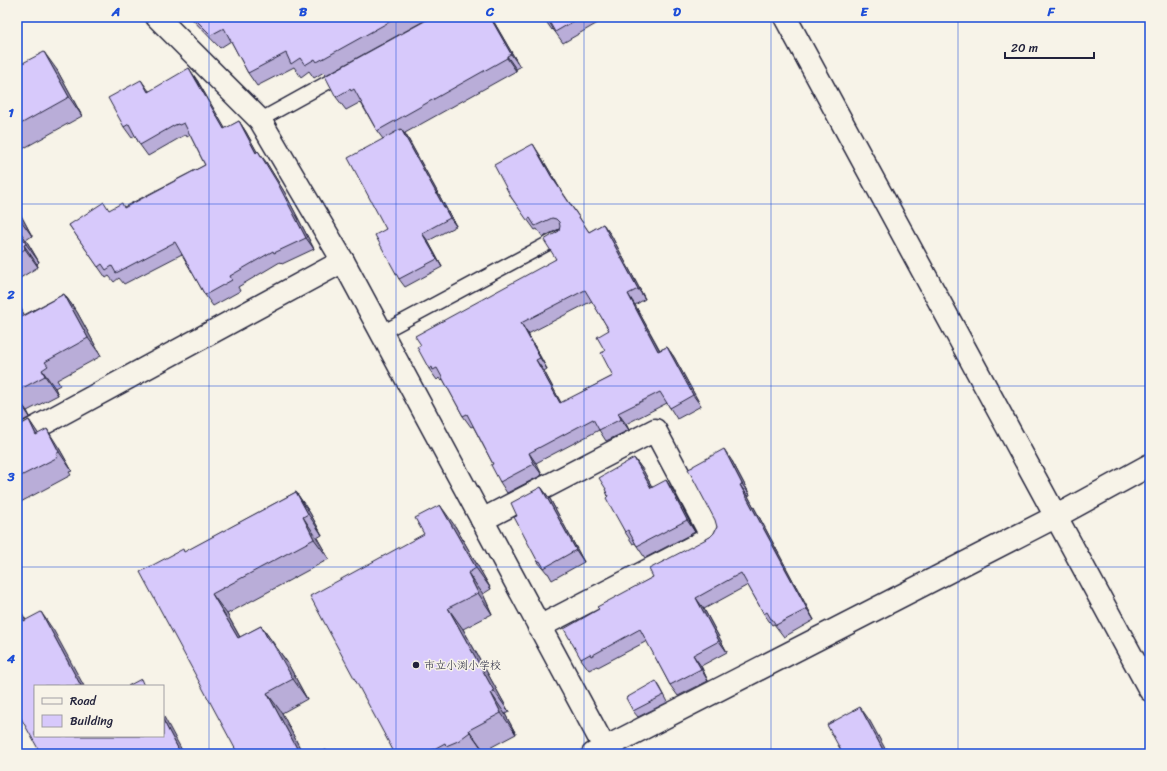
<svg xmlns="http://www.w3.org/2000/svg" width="1167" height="771" font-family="Sriracha,'Klee One',sans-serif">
	<rect width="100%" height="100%" fill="#f7f3e8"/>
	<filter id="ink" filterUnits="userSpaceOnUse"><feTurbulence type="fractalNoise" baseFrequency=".025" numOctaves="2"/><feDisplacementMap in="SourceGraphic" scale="8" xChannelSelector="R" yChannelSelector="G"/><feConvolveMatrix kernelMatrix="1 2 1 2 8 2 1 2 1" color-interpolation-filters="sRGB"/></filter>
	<g filter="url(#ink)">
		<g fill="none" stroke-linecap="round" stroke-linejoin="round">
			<defs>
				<g id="service">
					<polyline points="260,120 343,74"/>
					<polyline points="381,333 560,237"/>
				</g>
				<g id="minor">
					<polyline points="157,17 260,120 343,261 608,754"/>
					<polyline points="785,17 1150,690"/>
					<polyline points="17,438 343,261"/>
					<polyline points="482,520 655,430 712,537 539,627"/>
					<polyline points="593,754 1055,517 1150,465"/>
				</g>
			</defs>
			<!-- service casing -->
			<use href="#service" stroke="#22223b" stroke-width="16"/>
			<!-- minor casing -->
			<use href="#minor" stroke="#22223b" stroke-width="25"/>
			<!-- service -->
			<use href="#service" stroke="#f7f3e8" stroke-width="13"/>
			<!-- minor -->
			<use href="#minor" stroke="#f7f3e8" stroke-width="22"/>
		</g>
		<!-- wall -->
		<g fill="#b9add8" stroke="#22223b" fill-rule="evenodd">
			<polygon points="190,17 431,17 326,75 324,72 314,78 309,71 301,77 294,67 257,86 248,73 231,41 220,48"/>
			<polygon points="432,17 491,17 520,67 516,69 516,71 405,133 456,226 428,241 442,267 405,287 399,279 386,229 383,139 377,131 361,103 360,104 359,103 346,110 336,97"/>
			<polygon points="543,17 608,17 563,43 553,29 552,30"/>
			<polygon points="57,70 82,116 17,152 17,75"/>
			<polygon points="197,80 225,129 239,121 246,132 257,152 266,162 285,193 314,249 282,264 280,262 238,287 240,291 213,306 205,295 182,254 124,284 119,278 114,282 109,276 106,278 69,225 110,210 124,207 205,165 190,135 187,137 186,135 183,136 148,156 140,145 135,136 132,138 124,127 149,91"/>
			<path d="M540,155l19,32 30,45 14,-8 8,11 34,64 -10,6 25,45 7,-3 7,10 27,49 -24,13 -10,-16 -41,21 3,6 -23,11 -7,-11 -63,33 6,12 -35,18 -7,-11 -7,-18 -20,-38 -2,1 -8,-11 -20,-37 -2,2 -2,-3 -2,2 -8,-11 127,-110 3,-30 -16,8 -6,-8 -2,1 -24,-33zM592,301l17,29 -4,21 8,25 -52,27 -17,-32 3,-2 -19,-35z"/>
			<polygon points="17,208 32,236 26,240 39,262 37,264 38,267 17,280"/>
			<polygon points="64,294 77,312 101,356 57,380 60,385 55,388 58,395 27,411 30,417 17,424 17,301 24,315"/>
			<polygon points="29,420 38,434 59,448 72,471 69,472 71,475 17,504 17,427"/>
			<polygon points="634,458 643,470 652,487 674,492 695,532 645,558 635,543 633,544 625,532 608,496 606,489"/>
			<polygon points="732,461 750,495 748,496 814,620 784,637 774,624 772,625 764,614 748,585 704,609 727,652 701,666 708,681 678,696 670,685 647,641 598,667 597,666 589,670 581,659 599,609 653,577 710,537 714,533 717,527"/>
			<polygon points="541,487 550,499 584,562 552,580 548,573 547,573 538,562 517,516"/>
			<polygon points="296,492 310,513 322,535 317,538 329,559 227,614 240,637 261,626 287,662 307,699 282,713 303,754 238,754 185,552"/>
			<polygon points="455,526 491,589 483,594 492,614 463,629 509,712 505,714 516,734 484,751 485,753 484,754 395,754"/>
			<polygon points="656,681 660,687 668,702 638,717 633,711"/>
		</g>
		<!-- shaded-wall -->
		<g fill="#968db0" stroke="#22223b">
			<polygon points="490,17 491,17 520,67 511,54"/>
			<polygon points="44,52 57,70 82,116 69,97"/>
			<polygon points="507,56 516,69 516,71 507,58"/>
			<polygon points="189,68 197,80 232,140 224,129"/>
			<polygon points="141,80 149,91 148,92"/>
			<polygon points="239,121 246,132 264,164 256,153"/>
			<polygon points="401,129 407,137 456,226 450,218"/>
			<polygon points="533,144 540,155 559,187 551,176"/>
			<polygon points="258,151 266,162 285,193 314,249 306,238"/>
			<polygon points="17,208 32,236 19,218 17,214"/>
			<polygon points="603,224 611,235 645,299 638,289"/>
			<polygon points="17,227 26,240 39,262 26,244 17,228"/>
			<polygon points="422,233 428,241 442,267 437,259"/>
			<polygon points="24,245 37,264 38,267 25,249"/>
			<polygon points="64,294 77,312 101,356 88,338"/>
			<polygon points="628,294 635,305 666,362 658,351"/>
			<polygon points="17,301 35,335 22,317 17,307"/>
			<polygon points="521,323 528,334 547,369 540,358"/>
			<polygon points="667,347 674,357 701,406 693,395"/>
			<polygon points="536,360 544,371 567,414 560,403"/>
			<polygon points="42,370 55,388 58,395 45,376"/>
			<polygon points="17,397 27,411 30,417 17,398"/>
			<polygon points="618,413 626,424 629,430 621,419"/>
			<polygon points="29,420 42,439 36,435"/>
			<polygon points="47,429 59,448 72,471 59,452"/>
			<polygon points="724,449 732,461 750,495 742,484"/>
			<polygon points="529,453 536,463 542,475 534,464"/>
			<polygon points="634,458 643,470 659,500 651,488"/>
			<polygon points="666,480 674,492 695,532 687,520"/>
			<polygon points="740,485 748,496 814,620 807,609"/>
			<polygon points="541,487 550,499 584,562 576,550"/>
			<polygon points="296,492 310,513 322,535 308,514"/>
			<polygon points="440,505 455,526 491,589 476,568"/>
			<polygon points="303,517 317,538 329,559 314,539"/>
			<polygon points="468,573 483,594 492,614 478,593"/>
			<polygon points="212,594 227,614 252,659 238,638"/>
			<polygon points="696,598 704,609 727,652 719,641"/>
			<polygon points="17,604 37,640 24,621 17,609"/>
			<polygon points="448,608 463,629 509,712 494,691"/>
			<polygon points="41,612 54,631 84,686 81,686"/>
			<polygon points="261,626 287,662 307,699 293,679 270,643"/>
			<polygon points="693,655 701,666 708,681 701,669"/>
			<polygon points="267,693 282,713 303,754 300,754"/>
			<polygon points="491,693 505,714 516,734 501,713"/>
			<polygon points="860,707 870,721 888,754 883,750"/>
			<polygon points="163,715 184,754 181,754 163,720"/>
			<polygon points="469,730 484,751 485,753 470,732"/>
		</g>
		<!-- building -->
		<g fill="#d7c9fb" stroke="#22223b" fill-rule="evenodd">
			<polygon points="193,17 398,17 317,62 315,59 305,65 300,58 291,64 286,53 248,73 224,28 211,35"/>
			<polygon points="432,17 490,17 511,54 507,56 507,58 377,131 354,89 351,91 350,89 336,97 325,76"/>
			<polygon points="543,17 581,17 555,32 547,18 544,19"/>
			<polygon points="44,52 69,97 17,126 17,75 21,73 17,66"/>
			<polygon points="189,68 224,129 239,121 256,153 258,151 277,182 306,238 274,253 273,251 230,276 232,280 205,295 175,242 116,273 112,266 106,270 102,264 98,267 69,225 104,202 109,210 122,203 124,208 205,165 184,123 179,125 178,124 175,125 140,145 129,124 124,127 108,98 141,80 148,92"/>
			<polygon points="401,129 450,218 422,233 437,259 399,279 375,235 386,229 348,158"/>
			<path d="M533,144l18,32 38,56 14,-8 35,65 -10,5 30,57 9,-4 26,48 -23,13 -10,-16 -42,21 3,6 -22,11 -6,-11 -64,34 5,11 -34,18 -9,-17 2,-1 -26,-50 -4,2 -26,-48 -4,2 -1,-3 -3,2 -12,-22 4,-2 -6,-9 141,-77 -12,-19 15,-9 1,-5 -1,-4 -3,-3 -4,-1 -17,8 -5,-8 -3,2 -16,-23 -17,-32zM585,290l24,40 -12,7 8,14 -4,2 12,23 -53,27 -24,-43 4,-2 -19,-35z"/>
			<polygon points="17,214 19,218 17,219"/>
			<polygon points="17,228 26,244 24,245 25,249 17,254"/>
			<polygon points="64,294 88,338 45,362 48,366 42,370 45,376 17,391 17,307 22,317"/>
			<polygon points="29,420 36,435 47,429 59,452 56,454 58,457 17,478 17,427"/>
			<polygon points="724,449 742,484 740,485 807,609 776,625 772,619 771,619 767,612 764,614 741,573 696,598 719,641 693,655 701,669 670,685 640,629 591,656 590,654 581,659 564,629 599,609 597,607 653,577 649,569 710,537 714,533 717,527 715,520 688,469 693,467 693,466"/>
			<polygon points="634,458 651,488 666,480 687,520 637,546 628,530 625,532 606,498 608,496 605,489 606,489 599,478"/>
			<polygon points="541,487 576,550 544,568 540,561 538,562 514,517 517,516 511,503"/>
			<polygon points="296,492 308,514 303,517 314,539 212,594 238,638 261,626 270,643 272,642 293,679 267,693 300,754 238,754 140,572 183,549 184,552"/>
			<polygon points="440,505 476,568 468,573 478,593 448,608 494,691 491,693 501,713 469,730 470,732 458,741 446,746 445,743 425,754 395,754 310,596 424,534 415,518"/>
			<polygon points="17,609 24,621 41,612 81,686 35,686 35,736 163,736 163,720 181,754 41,754 17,711"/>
			<polygon points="141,679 144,686 128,686"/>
			<polygon points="656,681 664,695 633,711 626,698"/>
			<polygon points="860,707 883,750 887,748 890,754 843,754 827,725"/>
			<polygon points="326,750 329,754 319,754"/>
		</g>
	</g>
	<!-- grid -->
	<path fill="none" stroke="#1d4ed8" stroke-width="1" stroke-opacity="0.55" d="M209,17v737M396,17v737M584,17v737M771,17v737M958,17v737M17,204h1133M17,386h1133M17,567h1133"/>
	<!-- markers -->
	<circle fill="#22223b" stroke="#f7f3e8" stroke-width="1.5" cx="416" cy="665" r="4"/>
	<g text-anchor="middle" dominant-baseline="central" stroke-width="3" stroke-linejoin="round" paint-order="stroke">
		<!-- poi labels -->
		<g font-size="11" fill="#22223b" stroke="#f7f3e8" text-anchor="start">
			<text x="424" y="665">市立小渕小学校</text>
		</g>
	</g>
	<!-- margin -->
	<rect width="1167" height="771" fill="none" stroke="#f7f3e8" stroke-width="44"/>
	<!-- legend -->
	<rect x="34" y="685" width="130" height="52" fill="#f7f3e8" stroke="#a29fa3"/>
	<rect x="42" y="698" width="20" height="6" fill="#f7f3e8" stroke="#a29fa3"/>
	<text x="70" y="705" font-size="12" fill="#22223b">Road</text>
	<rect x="42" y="715" width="20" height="12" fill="#d7c9fb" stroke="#a29fa3"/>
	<text x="70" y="725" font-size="12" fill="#22223b">Building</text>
	<!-- scale -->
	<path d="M1005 52v6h89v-6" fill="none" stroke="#22223b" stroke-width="2"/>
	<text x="1011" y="52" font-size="12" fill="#22223b" stroke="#f7f3e8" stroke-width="3" paint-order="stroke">20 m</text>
	<rect x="22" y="22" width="1123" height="727" fill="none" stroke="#1d4ed8" stroke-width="1.5"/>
	<g font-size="13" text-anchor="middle" font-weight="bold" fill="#1d4ed8">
		<text x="116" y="16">A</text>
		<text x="303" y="16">B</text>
		<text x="490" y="16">C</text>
		<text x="677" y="16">D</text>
		<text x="864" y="16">E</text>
		<text x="1051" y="16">F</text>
		<text x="11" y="117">1</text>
		<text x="11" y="299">2</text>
		<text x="11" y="481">3</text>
		<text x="11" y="663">4</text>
	</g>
</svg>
